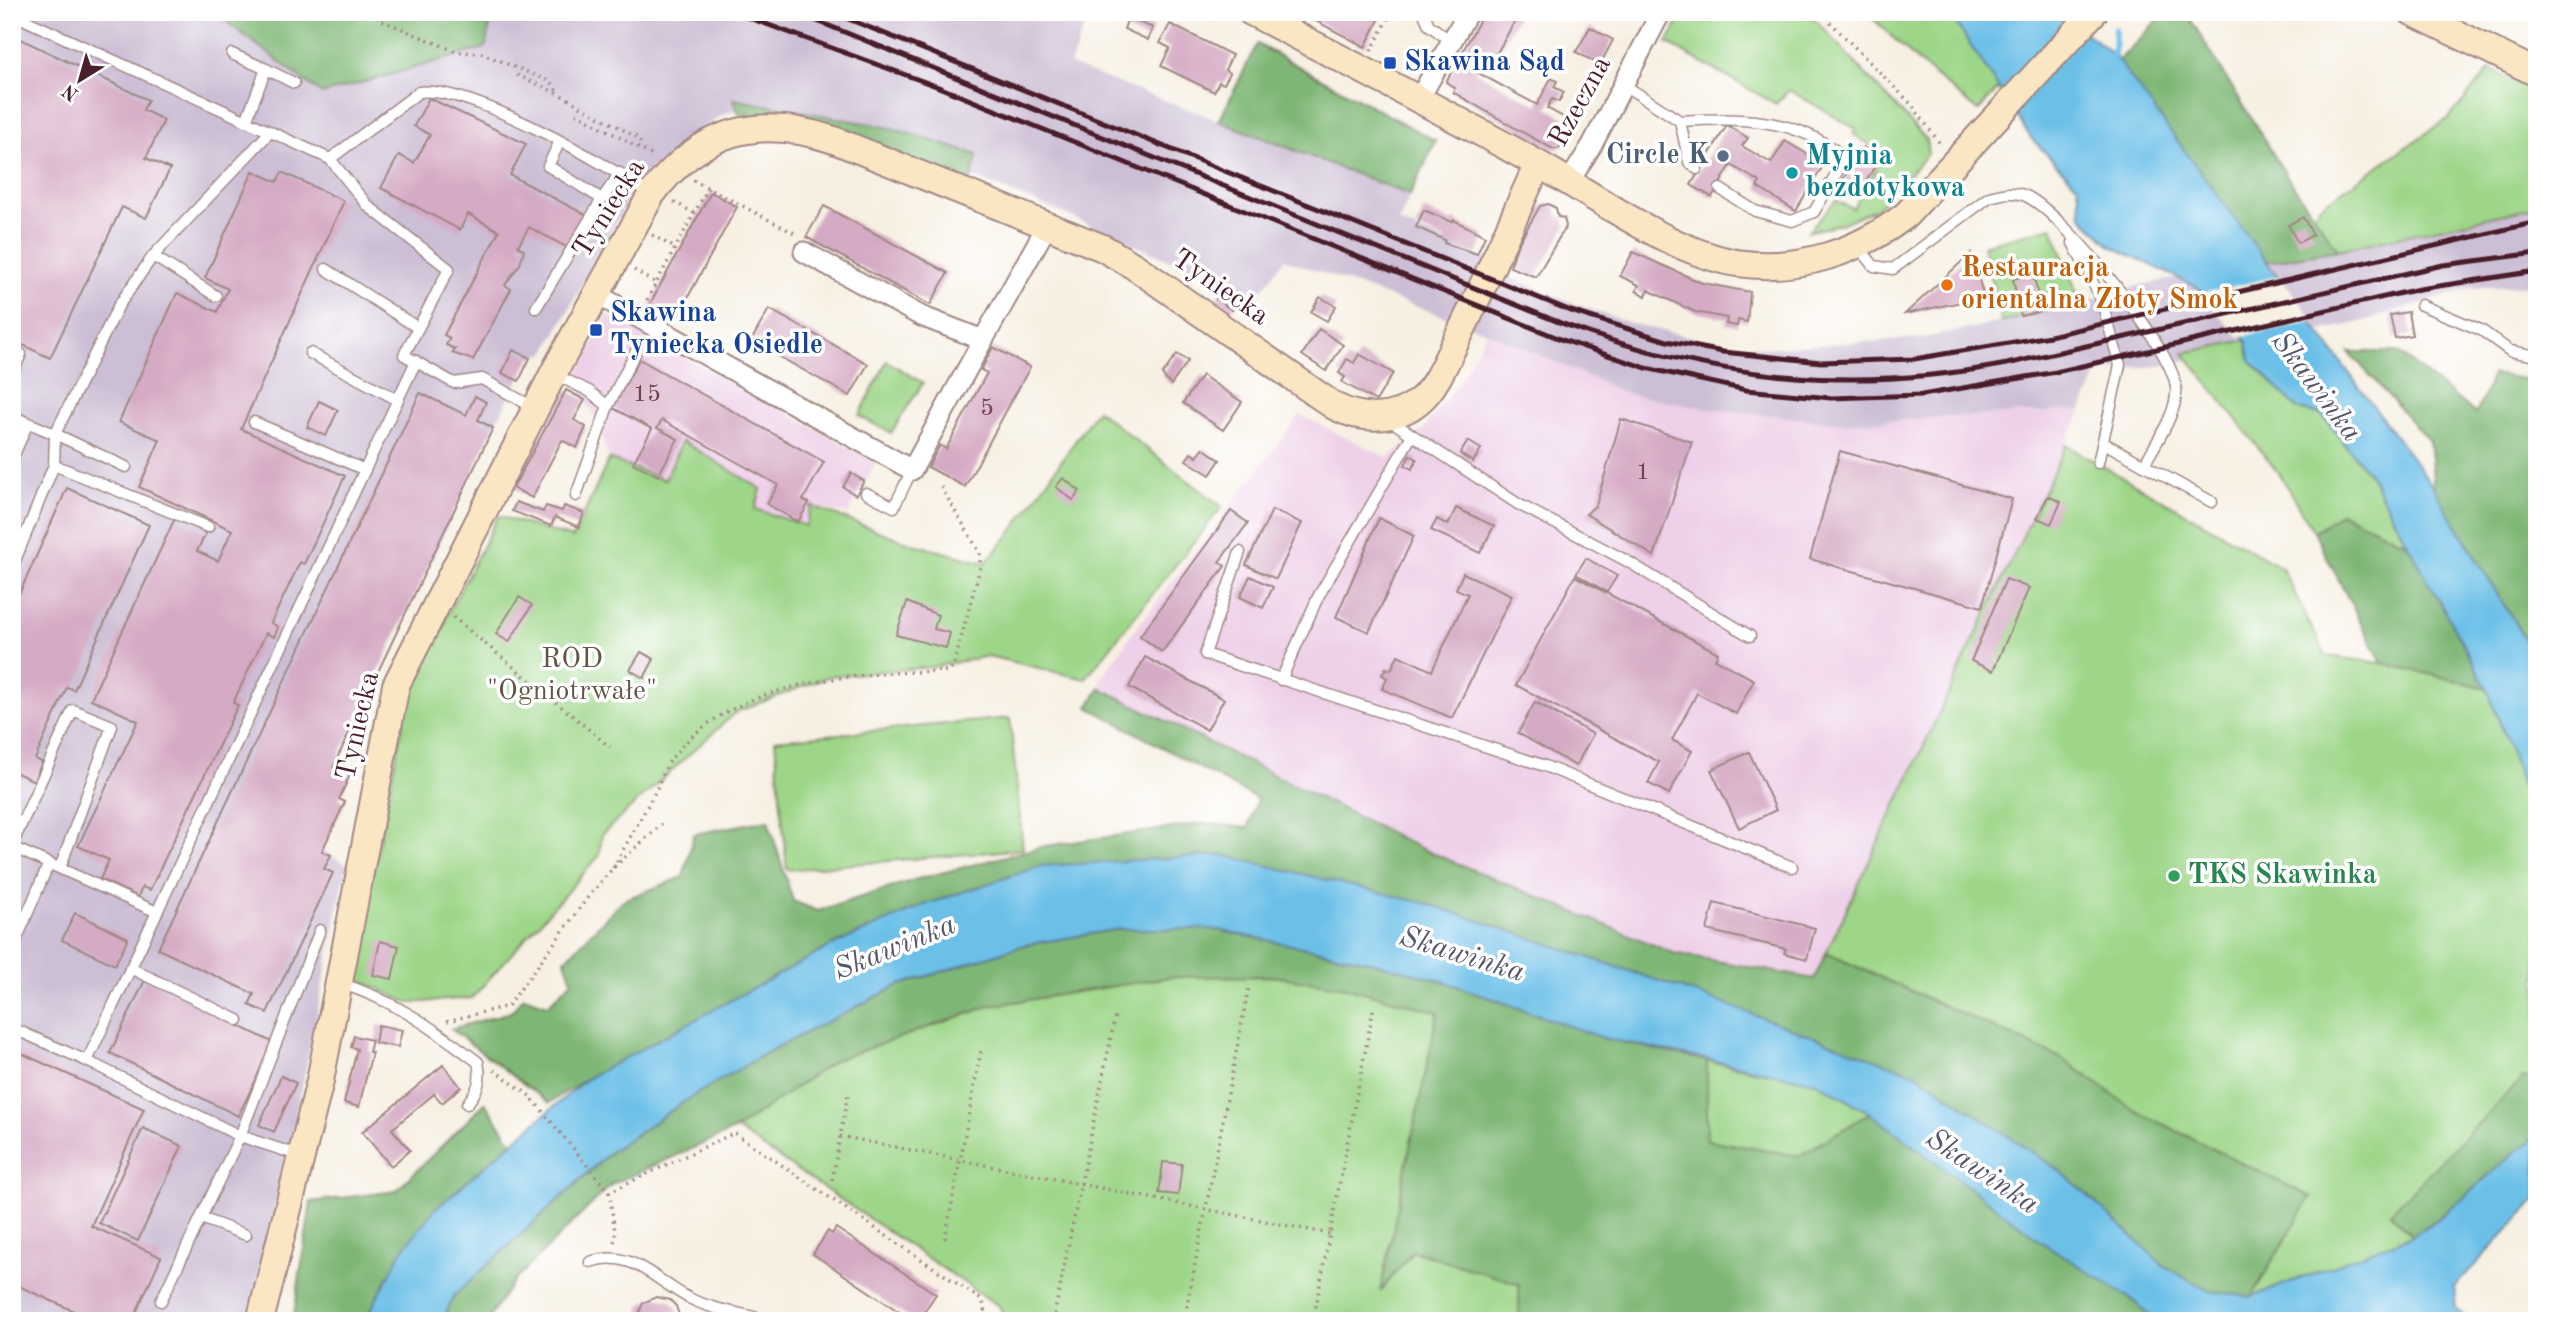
<svg xmlns="http://www.w3.org/2000/svg" width="2549" height="1333" font-family="'Old Standard TT',serif">
	<rect width="100%" height="100%" fill="#fff"/>
	<filter id="ink" filterUnits="userSpaceOnUse"><feTurbulence type="fractalNoise" baseFrequency=".0143" numOctaves="2"/><feDisplacementMap in="SourceGraphic" scale="14" xChannelSelector="R" yChannelSelector="G"/><feConvolveMatrix kernelMatrix="1 2 1 2 8 2 1 2 1" color-interpolation-filters="sRGB"/></filter>
	<filter id="wash" filterUnits="userSpaceOnUse"><feTurbulence type="fractalNoise" baseFrequency=".00686" numOctaves="4" result="noise"/><feDisplacementMap in="SourceGraphic" scale="28" xChannelSelector="R" yChannelSelector="G"/><feGaussianBlur stdDeviation="1.57" result="paint"/><feColorMatrix in="noise" values="0 0 0 0 0 0 0 0 0 0 0 0 0 0 0 0 0 1.4 0 .05"/><feComposite in="paint" operator="in"/></filter>
	<g filter="url(#wash)">
		<rect width="100%" height="100%" fill="#f7f0e2"/>
		<!-- built -->
		<g fill="#eed0e8">
			<polygon points="607,315 876,462 848,514 811,506 806,526 755,509 682,441 665,480 609,459 597,419 574,383"/>
			<polygon points="1487,332 1621,391 1712,409 1842,423 2082,410 1814,979 1673,953 1420,848 1100,688 1102,677 1132,634 1300,415 1388,458 1422,431 1460,380"/>
		</g>
		<!-- industrial -->
		<polygon fill="#ccbed4" points="12,12 1062,12 1086,22 1070,65 1389,184 1410,195 1399,222 1502,266 1500,272 1569,302 1633,324 1709,341 1764,348 1924,338 2062,309 2140,285 2338,250 2537,207 2537,285 2470,288 2357,323 2201,357 2161,366 2099,370 2082,410 1842,423 1712,409 1628,394 1487,332 1284,259 1256,299 1074,218 832,119 744,107 720,116 641,177 545,353 530,358 493,428 334,767 339,799 345,802 322,851 347,864 294,1127 247,1321 12,1321"/>
		<!-- green -->
		<g fill="#9dd688" stroke="#747a5a" stroke-width="2">
			<polygon points="1684,12 1808,12 1926,139 1928,154 1876,209 1843,223 1808,232 1836,200 1853,209 1884,154 1853,134 1856,129 1789,90 1776,104 1667,43"/>
			<polygon points="1866,12 1949,12 1999,88 1978,111 1922,65"/>
			<polygon points="2490,69 2537,92 2537,207 2338,250 2313,214 2320,206 2450,117"/>
			<polygon points="2052,227 2081,303 2001,322 1983,245"/>
			<polygon points="2247,340 2250,360 2298,409 2321,414 2370,475 2408,544 2341,513 2314,532 2279,474 2184,353"/>
			<polygon points="887,361 923,383 891,433 859,416"/>
			<polygon points="1097,410 1222,507 1085,679 988,656 933,667 830,676 736,712 602,834 599,856 472,998 409,1003 359,980 364,917 410,688 498,516 573,538 609,459 665,480 682,441 761,489 755,509 806,526 811,506 913,544 985,563 1011,533"/>
			<polygon points="2066,445 2282,568 2326,656 2382,663 2487,688 2518,771 2537,842 2537,1081 2523,1078 2390,1213 2412,1236 2251,1297 2311,1197 2136,1111 2061,1058 1826,953"/>
			<polygon points="1010,718 1023,849 787,870 775,740"/>
			<polygon points="1272,976 1341,986 1438,1011 1381,1290 1413,1251 1520,1284 1519,1321 1005,1321 1000,1307 736,1129 835,1060 989,1006 1170,977"/>
			<polygon points="1707,1061 1816,1082 1870,1113 1799,1156 1707,1140"/>
		</g>
		<!-- forest -->
		<g fill="#7eb774" stroke="#646b50" stroke-width="2">
			<polygon points="230,12 459,12 490,25 485,48 322,94 223,19"/>
			<polygon points="2166,12 2186,12 2286,175 2338,250 2266,262 2118,61"/>
			<polygon points="1257,44 1436,141 1410,195 1219,121"/>
			<polygon points="733,99 891,128 977,155 971,181 790,117 739,114"/>
			<polygon points="2349,352 2398,352 2476,414 2493,374 2537,381 2537,669 2528,645 2434,488 2429,441"/>
			<polygon points="2341,513 2408,544 2487,688 2382,663 2314,532"/>
			<polygon points="1100,688 1420,848 1673,953 1814,979 1826,953 2061,1058 2136,1111 2311,1197 2251,1297 2209,1291 2163,1265 2063,1173 1916,1074 1041,866 924,905 831,946 586,1079 549,1103 451,1029 511,1012 524,997 548,1005 572,981 565,960 623,900 683,877 694,834 768,820 793,901 818,911 914,880 1045,846 1206,823 1248,828 1257,799 1088,707"/>
			<polygon points="1119,929 1213,929 1365,960 1443,981 1603,1038 1707,1061 1707,1140 1799,1156 1870,1113 2048,1246 2130,1298 2156,1321 1519,1321 1519,1284 1413,1251 1380,1292 1438,1012 1341,986 1272,976 1170,977 989,1006 835,1060 736,1129 612,1184 513,1282 487,1321 442,1321 454,1296 611,1152 691,1097 768,1052 897,986 1024,945"/>
			<path d="M2523,1078l14,3v55c-44,30 -79,73 -125,100l-22,-23z"/>
			<polygon points="485,1103 512,1142 434,1210 402,1251 365,1321 293,1321 311,1202 396,1191"/>
		</g>
		<!-- water -->
		<g fill="#6cc0e8" stroke="#5b708a" stroke-width="2">
			<polygon points="1949,12 2059,12 2114,55 2434,488 2528,645 2537,669 2537,842 2518,771 2487,688 2370,475 2321,414 2298,409 2250,360 2247,340 2197,287 2111,246 2081,216 2078,186 2031,138"/>
			<path d="M1223,855l209,50 260,87 224,82 147,99 100,92 46,26 42,6 161,-61c46,-27 81,-70 125,-100v63l-83,88 2,21 13,13h-313l-26,-23 -82,-52 -178,-133 -54,-31 -213,-44 -160,-57 -78,-21 -152,-31h-94l-95,16 -127,41 -129,66 -77,45 -80,54 -157,145 -12,25h-77l37,-70 32,-41 152,-131 245,-133 93,-41 117,-39z"/>
		</g>
		<!-- pier -->
		<polygon fill="#f7f0e2" points="2280,276 2314,321 2239,337 2199,294"/>
		<g fill="none" stroke-linecap="round" stroke-linejoin="round">
			<!-- stream -->
			<polyline stroke="#6cc0e8" stroke-width="6" points="2110,60 2114,55 2115,29"/>
		</g>
		<g id="blocks">
			<!-- building -->
			<g fill="#d5aac4">
				<polygon points="1299,12 1379,12 1382,14 1365,47"/>
				<polygon points="1484,12 1520,12 1493,60 1484,55 1475,71 1537,105 1551,78 1557,81 1554,87 1564,92 1559,102 1552,99 1547,108 1572,122 1559,149 1553,149 1522,132 1453,92 1455,88 1446,82"/>
				<polygon points="1128,18 1153,28 1148,40 1124,29"/>
				<polygon points="1170,24 1232,55 1225,70 1230,73 1224,84 1219,82 1214,92 1161,66 1170,48 1160,43"/>
				<polygon points="1590,27 1613,40 1600,65 1576,52"/>
				<polygon points="12,35 148,100 143,110 164,120 146,158 170,169 146,218 122,207 50,358 12,340"/>
				<polygon points="429,98 526,144 510,175 588,216 570,249 529,227 518,246 524,250 520,264 505,285 511,289 473,360 452,353 455,349 446,345 450,338 444,335 499,231 468,214 460,230 381,188 399,155 414,163 430,135 414,126"/>
				<polygon points="1727,125 1748,138 1742,146 1771,163 1785,141 1824,164 1796,211 1757,187 1760,182 1731,165 1712,197 1691,185"/>
				<polygon points="1863,147 1880,157 1861,190 1843,179"/>
				<polygon points="253,171 277,182 282,172 344,201 241,429 345,476 304,564 300,562 271,623 278,627 274,637 266,633 233,703 238,705 150,890 142,887 138,897 100,879 109,860 78,846 138,721 91,699 175,518 206,533 197,551 218,561 232,530 139,487 160,440 119,422 177,293 217,312 228,289 205,278"/>
				<polygon points="711,192 737,207 676,319 650,304"/>
				<polygon points="1548,204 1556,208 1558,217 1564,218 1566,226 1536,277 1510,267 1517,246 1540,206"/>
				<polygon points="824,206 948,273 930,305 806,237"/>
				<polygon points="1424,210 1452,222 1454,220 1485,236 1477,254 1444,243 1445,240 1416,227"/>
				<polygon points="2303,217 2313,235 2298,243 2288,225"/>
				<polygon points="1633,252 1702,283 1750,292 1747,322 1738,320 1737,326 1726,324 1727,318 1695,312 1648,290 1646,296 1636,291 1639,285 1620,276"/>
				<polygon points="1971,253 1984,297 1905,314"/>
				<polygon points="2033,274 2042,311 2021,316 2013,279"/>
				<polygon points="1224,286 1241,297 1232,310 1216,299"/>
				<polygon points="1320,297 1336,306 1327,321 1311,312"/>
				<polygon points="769,309 868,364 850,396 751,341"/>
				<polygon points="2408,312 2412,335 2395,338 2390,315"/>
				<polygon points="1319,329 1343,345 1326,371 1302,355"/>
				<polygon points="993,347 1030,367 965,487 928,467 940,445 946,449 987,373 981,370"/>
				<polygon points="513,350 530,358 519,381 502,373"/>
				<polygon points="1177,354 1188,361 1171,385 1162,375"/>
				<polygon points="1359,354 1393,373 1376,401 1342,382 1345,377 1339,373 1347,359 1354,363"/>
				<polygon points="639,359 824,462 803,500 809,503 798,522 767,504 778,485 662,420 657,428 678,439 658,476 633,463 652,429 613,408"/>
				<polygon points="1202,375 1242,402 1223,430 1183,403"/>
				<polygon points="566,390 585,400 574,420 586,427 577,448 562,440 532,498 513,488"/>
				<polygon points="420,393 466,415 475,396 486,402 478,420 493,428 333,767 350,775 339,799 345,802 322,851 331,855 324,869 333,873 267,1013 249,1005 254,994 158,949"/>
				<polygon points="319,401 338,410 326,436 307,427"/>
				<polygon points="1621,419 1692,442 1654,556 1586,514 1596,505"/>
				<polygon points="12,423 20,426 12,442"/>
				<polygon points="1468,441 1481,449 1473,462 1460,454"/>
				<polygon points="1203,448 1220,460 1210,475 1186,460 1191,453 1197,457"/>
				<polygon points="1840,451 2012,499 1982,607 1810,559"/>
				<polygon points="1410,455 1417,459 1412,469 1405,465"/>
				<polygon points="851,473 864,481 856,495 843,487"/>
				<polygon points="1063,478 1080,491 1073,500 1056,487"/>
				<polygon points="67,488 149,525 74,690 67,687 35,759 42,762 34,781 17,773 14,779 12,610"/>
				<polygon points="2048,496 2061,502 2051,524 2037,518"/>
				<polygon points="516,502 543,512 546,506 562,511 564,506 584,513 579,527 555,517 551,526 512,511"/>
				<polygon points="1456,508 1494,526 1480,553 1431,530 1437,519 1448,525"/>
				<polygon points="1272,510 1302,523 1276,579 1246,565"/>
				<polygon points="1231,511 1248,523 1219,562 1225,566 1162,652 1140,636"/>
				<polygon points="1379,518 1414,536 1369,632 1336,617"/>
				<polygon points="1586,558 1617,576 1607,592 1576,574"/>
				<polygon points="1463,573 1512,595 1452,718 1382,689 1387,678 1382,675 1386,668 1391,670 1398,655 1432,671 1468,594 1456,589"/>
				<polygon points="1250,576 1273,587 1263,608 1240,597"/>
				<polygon points="1575,576 1718,653 1715,659 1754,680 1736,714 1697,693 1672,740 1692,751 1669,794 1648,783 1659,762 1516,685"/>
				<polygon points="2006,579 2029,588 1993,671 1971,661"/>
				<polygon points="519,597 532,605 509,642 496,634"/>
				<polygon points="907,602 938,615 934,629 950,633 946,648 896,635"/>
				<polygon points="641,652 654,659 644,678 630,670"/>
				<polygon points="1145,657 1224,699 1207,730 1129,687"/>
				<polygon points="1535,702 1593,734 1576,766 1518,733"/>
				<polygon points="1749,752 1776,810 1739,828 1711,770"/>
				<polygon points="1714,903 1815,928 1807,959 1784,953 1786,949 1707,930"/>
				<polygon points="75,913 128,938 115,965 62,940"/>
				<polygon points="380,941 399,946 392,979 373,975"/>
				<polygon points="145,980 274,1043 238,1116 110,1053"/>
				<polygon points="378,1025 402,1030 398,1047 375,1043"/>
				<polygon points="354,1036 372,1040 369,1052 372,1052 359,1107 344,1103 357,1049 351,1047"/>
				<polygon points="12,1049 144,1109 91,1226 161,1257 136,1313 153,1321 96,1321 12,1283"/>
				<polygon points="443,1065 461,1087 442,1103 434,1094 392,1129 410,1150 391,1166 362,1132"/>
				<polygon points="281,1076 296,1083 274,1132 259,1125"/>
				<polygon points="143,1128 182,1146 138,1241 99,1223"/>
				<polygon points="1163,1162 1182,1164 1178,1195 1159,1193"/>
				<polygon points="836,1228 936,1294 918,1321 913,1321 813,1254 828,1231 832,1234"/>
				<polygon points="656,1297 670,1300 676,1306 681,1321 636,1321 643,1303"/>
			</g>
		</g>
	</g>
	<g filter="url(#ink)">
		<use href="#blocks" fill-opacity="0" stroke="#a08886" stroke-width="2"/>
		<g fill="none" stroke-linecap="round" stroke-linejoin="round">
			<defs>
				<g id="lane">
					<polyline points="1428,12 1425,16 1429,25 1452,42"/>
					<polyline points="12,14 330,159 368,206 449,269 404,355 454,383 482,379 533,407"/>
					<polyline points="232,54 266,69"/>
					<polyline points="1624,85 1680,121 1689,162 1697,169"/>
					<polyline points="246,121 266,69 294,83"/>
					<path d="M1680,121c57,-3 114,-5 161,34l-1,12 -26,45 -22,9 -37,-10 -35,-22"/>
					<polyline points="559,143 548,166 602,199 620,173"/>
					<path d="M330,159l89,-67c50,-7 188,72 231,102"/>
					<polyline points="2073,243 2101,299 2120,365 2098,463"/>
					<path d="M1858,246l16,20 19,3 96,-72c13,-3 24,-7 37,-1 37,17 146,151 150,191 3,24 -21,57 -32,78"/>
					<polyline points="153,256 216,296"/>
					<polyline points="326,269 418,328"/>
					<polyline points="2421,305 2481,330 2510,351 2537,356"/>
					<polyline points="536,308 602,199"/>
					<polyline points="310,353 398,400"/>
					<polyline points="12,374 21,354"/>
					<polyline points="554,374 589,391 608,406 576,496"/>
					<polyline points="608,406 636,351"/>
					<polyline points="12,416 55,434 119,305 153,256 270,132"/>
					<polyline points="1391,421 1518,504 1627,561 1750,636"/>
					<polyline points="254,422 365,470"/>
					<polyline points="2104,443 2212,502"/>
					<polyline points="12,459 28,423"/>
					<polyline points="126,467 55,434 54,465 208,527"/>
					<polyline points="866,493 894,507 912,470"/>
					<polyline points="1240,552 1205,654 1545,766 1792,867"/>
					<polyline points="12,568 54,465"/>
					<polyline points="1281,680 1318,597 1412,435"/>
					<polyline points="12,845 73,710 112,726 60,868"/>
					<polyline points="12,847 157,912"/>
					<polyline points="12,950 49,863"/>
					<polyline points="130,968 238,1020"/>
					<path d="M339,983c54,16 95,46 139,79 4,18 0,28 -11,42"/>
					<polyline points="12,1028 87,1061 416,361"/>
					<polyline points="87,1061 240,1136 320,930"/>
					<polyline points="201,1218 246,1235"/>
					<path d="M590,1262c42,-15 66,20 101,37 24,12 53,14 78,22"/>
					<polyline points="161,1301 240,1136 301,1156"/>
				</g>
				<g id="street">
					<polyline points="1419,99 1468,12"/>
					<polyline points="1569,182 1592,145 1661,12"/>
					<polyline points="596,294 912,470 983,340 921,316 804,252"/>
					<polyline points="983,340 1048,224"/>
				</g>
				<g id="secondary">
					<path d="M1251,12c96,50 193,99 287,152 58,32 134,89 199,99 62,9 121,-11 169,-48l188,-203"/>
					<polyline points="2412,12 2537,73"/>
					<path d="M260,1321l60,-240 76,-396 157,-311 98,-179c49,-65 107,-81 183,-55l269,108 31,18 200,140c26,14 60,16 85,-5 17,-14 26,-38 36,-58 30,-59 56,-120 83,-179"/>
				</g>
			</defs>
			<!-- lane casing -->
			<use href="#lane" stroke="#a08886" stroke-width="13"/>
			<!-- street casing -->
			<use href="#street" stroke="#a08886" stroke-width="23"/>
			<!-- secondary casing -->
			<use href="#secondary" stroke="#a08886" stroke-width="30"/>
			<!-- path -->
			<g stroke="#a08886" stroke-width="3.5" stroke-dasharray="2 5" stroke-linecap="butt">
				<polyline points="371,12 381,20 457,52 481,53 551,82 559,94"/>
				<polyline points="1820,12 1912,105 1941,145"/>
				<polyline points="1371,51 1392,12"/>
				<polyline points="517,75 559,94 638,138 642,147"/>
				<polyline points="576,113 653,156"/>
				<polyline points="693,180 798,235"/>
				<polyline points="674,202 694,213"/>
				<polyline points="652,235 675,248"/>
				<polyline points="634,270 656,283"/>
				<polyline points="647,300 708,188"/>
				<polyline points="453,617 610,747"/>
				<path d="M613,868c15,-27 30,-53 44,-80 4,-9 8,-20 14,-29 62,-80 184,-86 276,-88l6,-3 27,-100v-15l-39,-66"/>
				<polyline points="447,1021 508,1006 588,897 613,868 662,824"/>
				<polyline points="494,1070 530,1096 609,1192 734,1133 983,1301 986,1321"/>
				<polyline points="840,1136 1330,1234"/>
				<polyline points="832,1180 848,1094"/>
				<polyline points="609,1192 616,1238 613,1244"/>
				<polyline points="945,1239 981,1051"/>
				<polyline points="1053,1321 1115,1017"/>
				<polyline points="1184,1321 1249,986"/>
				<polyline points="1313,1321 1374,1005"/>
			</g>
			<!-- lane -->
			<use href="#lane" stroke="#fff" stroke-width="10"/>
			<!-- street -->
			<use href="#street" stroke="#fff" stroke-width="19"/>
			<!-- secondary -->
			<use href="#secondary" stroke="#fbe6c4" stroke-width="26"/>
			<!-- rail -->
			<g stroke="#4a1f2b" stroke-width="5">
				<polyline points="733,12 936,86 1563,340 1646,368 1746,390 1831,398 1922,395 2056,372 2419,289 2537,271"/>
				<path d="M795,12l766,311c150,56 288,71 446,41l436,-99 94,-12"/>
				<polyline points="831,12 1571,311 1667,341 1723,352 1821,362 1914,359 2050,336 2537,222"/>
			</g>
		</g>
	</g>
	<!-- markers -->
	<g fill="#1a4fb4" stroke="#fff" stroke-width="2.5">
		<rect x="1383" y="56" width="14" height="14" rx="3.5"/>
		<rect x="589" y="323" width="14" height="14" rx="3.5"/>
	</g>
	<circle fill="#5c6f8a" stroke="#fff" stroke-width="2.5" cx="1723" cy="156" r="7"/>
	<circle fill="#0f9aa8" stroke="#fff" stroke-width="2.5" cx="1792" cy="173" r="7"/>
	<circle fill="#e8710a" stroke="#fff" stroke-width="2.5" cx="1947" cy="285" r="7"/>
	<circle fill="#2e9e5b" stroke="#fff" stroke-width="2.5" cx="2174" cy="876" r="7"/>
	<g text-anchor="middle" dominant-baseline="central" stroke-width="7" stroke-linejoin="round" paint-order="stroke">
		<!-- number labels -->
		<g font-size="24" fill="#6d4251">
			<text x="647" y="395">15</text>
			<text x="987" y="409">5</text>
			<text x="1643" y="473">1</text>
		</g>
		<!-- transit labels -->
		<g font-size="28" font-weight="bold" fill="#164399" stroke="#fff" text-anchor="start">
			<text x="1404" y="63">Skawina Sąd</text>
			<text x="610" y="314">Skawina<tspan x="610" dy="32">Tyniecka Osiedle</tspan></text>
		</g>
		<!-- street labels -->
		<g font-size="28" fill="#4a1f2b" stroke="#fff">
			<text transform="translate(1581 102) rotate(-61)">Rzeczna</text>
			<text transform="translate(610 209) rotate(-58)">Tyniecka</text>
			<text transform="translate(1220 288) rotate(35)">Tyniecka</text>
			<text transform="translate(359 726) rotate(-77)">Tyniecka</text>
		</g>
		<!-- service labels -->
		<g font-size="28" font-weight="bold" fill="#4e5e75" stroke="#fff" text-anchor="end">
			<text x="1709" y="156">Circle K</text>
		</g>
		<!-- culture labels -->
		<g font-size="28" font-weight="bold" fill="#0d838f" stroke="#fff" text-anchor="start">
			<text x="1806" y="157">Myjnia<tspan x="1806" dy="32">bezdotykowa</tspan></text>
		</g>
		<!-- food labels -->
		<g font-size="28" font-weight="bold" fill="#c56008" stroke="#fff" text-anchor="start">
			<text x="1961" y="269">Restauracja<tspan x="1961" dy="32">orientalna Złoty Smok</tspan></text>
		</g>
		<!-- park labels -->
		<g font-size="28" fill="#635647" stroke="#fff">
			<text x="572" y="660">ROD<tspan x="572" dy="32">"Ogniotrwałe"</tspan></text>
		</g>
		<!-- leisure labels -->
		<g font-size="28" font-weight="bold" fill="#27864d" stroke="#fff" text-anchor="start">
			<text x="2188" y="876">TKS Skawinka</text>
		</g>
		<!-- water labels -->
		<g font-size="30" font-style="italic" fill="#56576d" stroke="#fff">
			<text transform="translate(2316 387) rotate(53)">Skawinka</text>
			<text transform="translate(895 948) rotate(-22)">Skawinka</text>
			<text transform="translate(1462 955) rotate(17)">Skawinka</text>
			<text transform="translate(1982 1172) rotate(34)">Skawinka</text>
		</g>
	</g>
	<!-- margin -->
	<rect width="2549" height="1333" fill="none" stroke="#fff" stroke-width="42"/>
	<!-- north arrow -->
	<g transform="translate(80 80) rotate(217)" stroke="#ffffff" stroke-width="5" paint-order="stroke">
	<path d="M0-5L12 26L0 18L-12 26Z" fill="#4a1f2b"/>
	<text y="-10" font-size="19" font-weight="bold" text-anchor="middle" fill="#4a1f2b">N</text>
	</g>
</svg>
